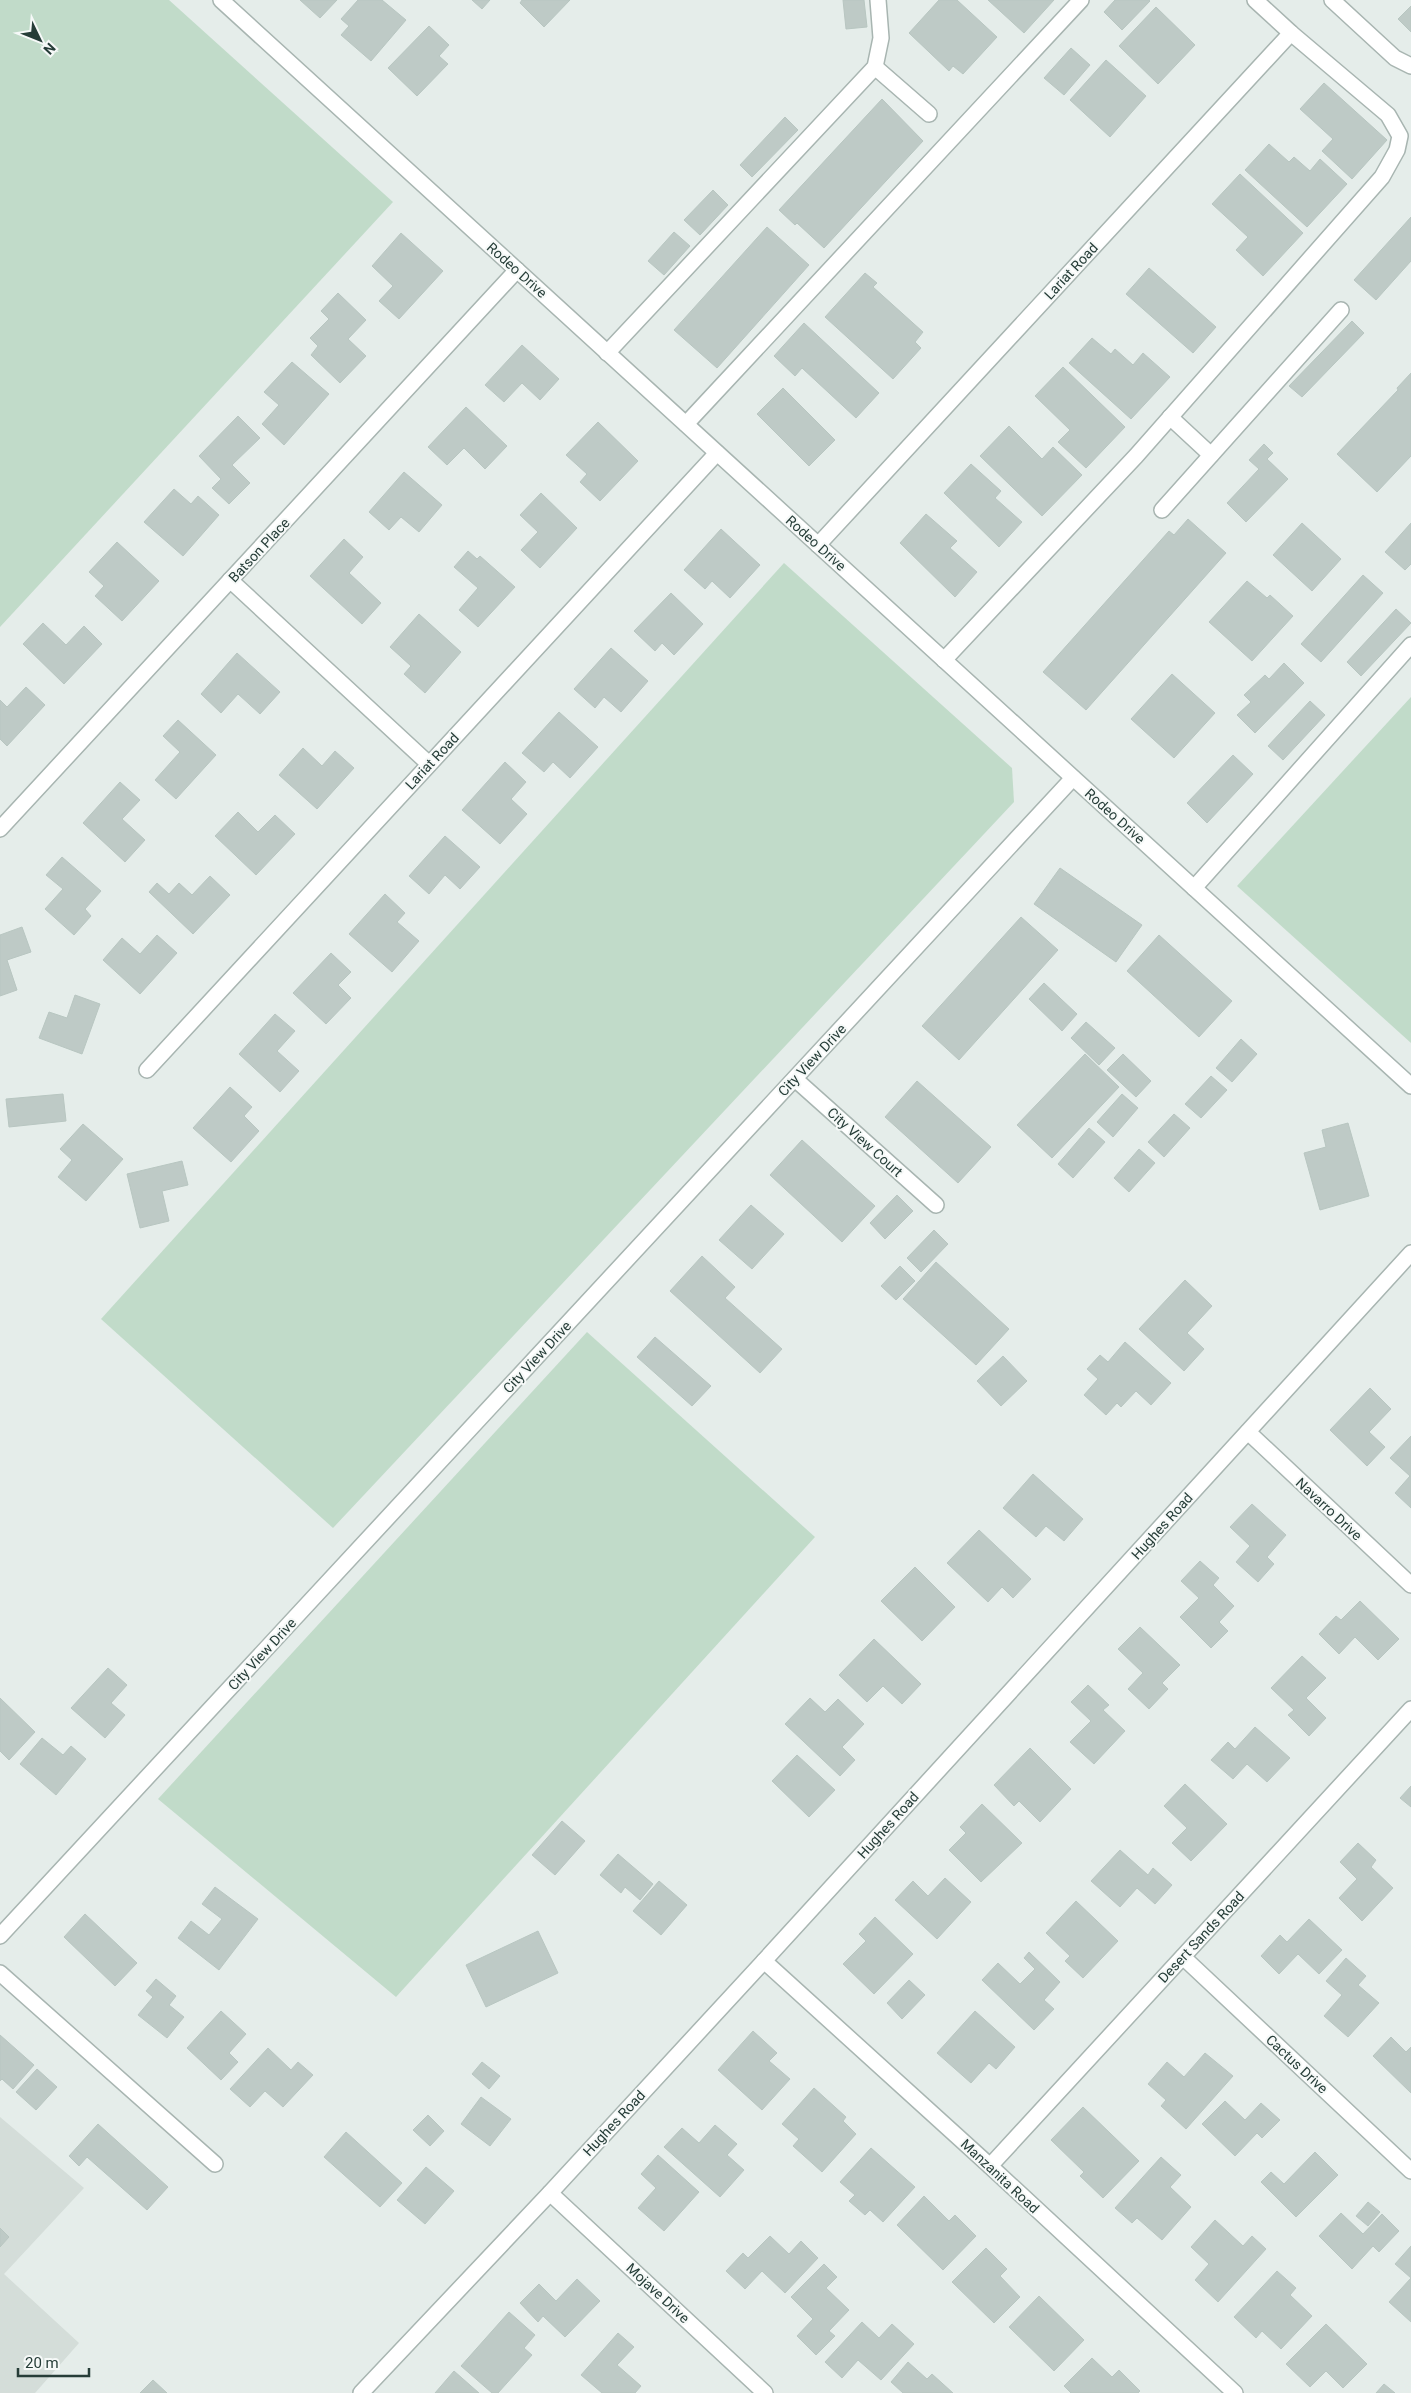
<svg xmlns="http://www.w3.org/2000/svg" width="1411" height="2393" font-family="Roboto,sans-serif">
	<rect width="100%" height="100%" fill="#e5edea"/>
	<!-- built -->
	<polygon fill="#d4ddd9" points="0,2117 84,2188 4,2274 79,2343 35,2393 0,2393"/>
	<!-- green -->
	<g fill="#c1dbc9">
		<polygon points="0,0 169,0 393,202 0,627"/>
		<polygon points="784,563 1012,768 1014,802 333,1528 101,1319"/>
		<polygon points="1411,697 1411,1043 1237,886"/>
		<polygon points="587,1332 815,1537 396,1997 158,1799"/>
	</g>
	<!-- building -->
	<g fill="#becac6" stroke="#b8c6c1">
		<polygon points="300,0 337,0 320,18"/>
		<polygon points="358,0 382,0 406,20 371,61 341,35 349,26 341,19"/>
		<polygon points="472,0 490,0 482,9"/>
		<polygon points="522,0 570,0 544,27 520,3"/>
		<polygon points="843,0 864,0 867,27 846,29"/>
		<polygon points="939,0 957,0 997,37 963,74 953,66 949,71 909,33"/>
		<polygon points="988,0 1054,0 1024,33"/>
		<polygon points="1115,0 1149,0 1150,1 1122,30 1104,12"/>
		<polygon points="1411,6 1411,32 1398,19"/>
		<polygon points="1156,7 1195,45 1158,84 1119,46"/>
		<polygon points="429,26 449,45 439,56 448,64 417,96 388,68"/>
		<polygon points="1071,48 1090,65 1064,95 1044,78"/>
		<polygon points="1106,60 1146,96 1110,137 1070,100"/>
		<polygon points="1324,83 1387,140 1352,179 1322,151 1333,139 1300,109"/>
		<polygon points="882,99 923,141 824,248 797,223 795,225 779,210"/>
		<polygon points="785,117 798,130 752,177 740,165"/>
		<polygon points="1269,144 1289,162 1294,157 1310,171 1320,159 1347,184 1307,227 1245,170"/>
		<polygon points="1240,174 1303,233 1263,276 1236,250 1248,237 1212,204"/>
		<polygon points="713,190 728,205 700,235 684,220"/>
		<polygon points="1411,217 1411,261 1376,300 1354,280"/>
		<polygon points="767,227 809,265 717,368 674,330"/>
		<polygon points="674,232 690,246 664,275 648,261"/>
		<polygon points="401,233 443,271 399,319 379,301 393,286 372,266"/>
		<polygon points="1149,268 1216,327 1193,353 1126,294"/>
		<polygon points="865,273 877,283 873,287 923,332 915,342 921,348 893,379 825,317"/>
		<polygon points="338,293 366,320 348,339 366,356 340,383 311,355 318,346 310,338 329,319 321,311"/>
		<polygon points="1352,321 1364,333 1302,397 1289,386"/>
		<polygon points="804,323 879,393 856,418 802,368 795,376 774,356"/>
		<polygon points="1092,338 1111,354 1115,349 1133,365 1143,353 1170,377 1131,419 1069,363"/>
		<polygon points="522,345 559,379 540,400 522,383 504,402 485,385"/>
		<polygon points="292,362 329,394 284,445 262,424 279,405 264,392"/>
		<polygon points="1063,367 1125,427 1086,468 1058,442 1070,430 1035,396"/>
		<polygon points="1411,373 1411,456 1377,492 1337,454 1398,390 1397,388"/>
		<polygon points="783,388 835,440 809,466 757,414"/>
		<polygon points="466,407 507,446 485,469 464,448 447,465 428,447"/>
		<polygon points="238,416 260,438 232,465 250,483 229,504 212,488 221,479 199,456"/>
		<polygon points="598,422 638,461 600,501 580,482 587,474 566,455"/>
		<polygon points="1009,426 1042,459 1053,447 1082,475 1042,516 980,456"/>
		<polygon points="1264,444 1273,453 1267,459 1288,479 1246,522 1227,503 1259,469 1249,460"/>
		<polygon points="971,464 1001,491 995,498 1022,522 999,547 944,493"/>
		<polygon points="404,472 442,505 419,532 401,517 389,530 369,512"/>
		<polygon points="174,489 191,504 198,496 219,515 183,556 144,522"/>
		<polygon points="541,493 577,528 540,568 521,550 538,532 520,515"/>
		<polygon points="926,514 957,541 950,548 977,572 955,597 900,543"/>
		<polygon points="1188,519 1226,553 1086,710 1043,672 1169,531 1174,535"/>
		<polygon points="1302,523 1341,559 1312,591 1273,555"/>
		<polygon points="1411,523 1411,564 1405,570 1385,552"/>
		<polygon points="721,529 760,565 730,598 712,581 705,589 684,570"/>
		<polygon points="344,539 363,557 349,573 381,603 362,624 310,576"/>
		<polygon points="117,542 159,581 122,621 95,596 104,586 89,572"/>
		<polygon points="468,551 477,559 480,556 515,587 478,627 459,610 478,588 454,567"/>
		<polygon points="1363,575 1383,593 1321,662 1301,644"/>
		<polygon points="1247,581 1267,598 1270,595 1293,616 1252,661 1209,622"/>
		<polygon points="671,593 703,624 674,655 662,643 655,651 634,631"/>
		<polygon points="1396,609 1411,623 1361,676 1347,662"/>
		<polygon points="419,614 461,652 425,693 404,674 411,666 390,647"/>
		<polygon points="43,623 66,645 84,626 102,644 64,684 23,644"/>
		<polygon points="611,648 648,681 621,712 604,697 595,708 574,689"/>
		<polygon points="237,653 280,692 260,714 238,694 221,713 201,694"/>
		<polygon points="1284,663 1304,683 1255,733 1237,715 1251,702 1244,695 1265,675 1269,679"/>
		<polygon points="1172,674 1215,713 1174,758 1131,719"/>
		<polygon points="26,687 45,705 7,746 0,739 0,700 7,707"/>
		<polygon points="1310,701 1325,715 1283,760 1268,746"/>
		<polygon points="559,712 598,747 570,778 553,762 544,772 522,753"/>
		<polygon points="178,720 216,755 176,799 155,780 180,752 163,736"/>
		<polygon points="303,748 322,766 335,751 354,768 317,809 279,775"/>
		<polygon points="1233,755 1253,774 1207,823 1187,803"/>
		<polygon points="505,762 526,782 511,799 527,814 500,844 462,810"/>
		<polygon points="120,782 140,800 122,819 145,840 125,862 83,823"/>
		<polygon points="238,812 258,832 275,815 295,834 256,875 215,836"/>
		<polygon points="445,836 480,867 460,889 445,875 429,894 409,876"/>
		<polygon points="62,857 101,891 85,909 91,916 74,935 45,909 63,889 46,875"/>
		<polygon points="1060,868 1142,925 1116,962 1034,904"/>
		<polygon points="210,876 230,895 193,934 149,892 157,883 169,894 179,883 192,895"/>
		<polygon points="385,894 405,913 397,922 419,941 392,972 349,934"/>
		<polygon points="1021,917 1058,950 959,1060 922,1026"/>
		<polygon points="22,927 31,952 7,960 17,990 0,996 0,935"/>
		<polygon points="157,935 177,953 140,994 103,960 122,938 140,954"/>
		<polygon points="1159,935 1232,1001 1199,1037 1127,971"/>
		<polygon points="331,953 351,972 338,985 351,998 326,1024 293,993"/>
		<polygon points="1044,983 1077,1014 1062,1031 1029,999"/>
		<polygon points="75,995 100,1004 82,1054 39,1038 49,1012 67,1018"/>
		<polygon points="275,1014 295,1031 277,1051 299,1071 280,1092 239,1054"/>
		<polygon points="1086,1022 1115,1048 1099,1065 1071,1038"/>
		<polygon points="1241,1039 1257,1054 1232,1082 1216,1068"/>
		<polygon points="1085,1054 1119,1087 1052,1158 1017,1125"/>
		<polygon points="1123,1054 1151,1081 1136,1097 1107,1070"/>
		<polygon points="1211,1076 1227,1090 1201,1118 1185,1104"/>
		<polygon points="917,1081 991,1147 958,1183 885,1117"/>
		<polygon points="230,1087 252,1107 244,1116 259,1131 231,1162 193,1128"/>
		<polygon points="63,1094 66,1121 9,1127 6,1099"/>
		<polygon points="1122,1094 1138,1108 1113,1137 1097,1122"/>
		<polygon points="1174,1114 1190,1128 1164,1157 1148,1142"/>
		<polygon points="1348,1123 1369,1196 1320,1210 1304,1153 1326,1147 1322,1130"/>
		<polygon points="83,1124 123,1159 86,1201 58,1177 72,1160 60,1149"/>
		<polygon points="1089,1128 1105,1142 1073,1178 1058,1164"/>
		<polygon points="802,1140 875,1206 842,1242 770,1175"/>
		<polygon points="1139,1149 1155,1163 1129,1192 1114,1178"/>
		<polygon points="182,1161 188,1185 162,1191 169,1221 140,1228 127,1174"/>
		<polygon points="897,1195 913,1211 885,1239 870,1223"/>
		<polygon points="751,1205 784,1234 752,1269 719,1240"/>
		<polygon points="934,1230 948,1244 921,1272 907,1258"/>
		<polygon points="702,1256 735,1287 725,1298 782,1349 760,1373 670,1291"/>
		<polygon points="936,1262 1009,1329 976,1365 903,1299"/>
		<polygon points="900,1266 915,1281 896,1300 881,1286"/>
		<polygon points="1185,1280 1212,1306 1187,1333 1204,1349 1184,1371 1139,1329"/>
		<polygon points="655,1337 711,1386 692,1406 637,1357"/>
		<polygon points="1125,1342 1171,1383 1151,1405 1136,1391 1121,1407 1117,1403 1106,1415 1084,1395 1098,1379 1087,1369 1100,1355 1108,1362"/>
		<polygon points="1003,1356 1027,1381 1001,1406 977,1381"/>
		<polygon points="1370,1388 1391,1409 1369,1432 1385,1447 1367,1466 1330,1430"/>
		<polygon points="1411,1436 1411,1508 1395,1493 1410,1476 1390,1458"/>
		<polygon points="1033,1474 1083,1519 1064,1541 1046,1526 1036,1537 1003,1508"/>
		<polygon points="1252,1504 1286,1535 1267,1557 1274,1564 1258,1582 1236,1562 1250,1546 1230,1527"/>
		<polygon points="979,1530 1031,1579 1013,1598 1002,1587 988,1602 947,1563"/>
		<polygon points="1200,1561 1219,1578 1213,1585 1234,1606 1219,1622 1228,1631 1211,1648 1180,1617 1199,1598 1181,1581"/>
		<polygon points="915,1567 955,1607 922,1641 881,1601"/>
		<polygon points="1360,1601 1399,1639 1378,1660 1355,1637 1339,1654 1319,1634 1336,1616 1341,1620"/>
		<polygon points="1140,1627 1180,1665 1162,1683 1168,1689 1149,1709 1128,1689 1143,1673 1118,1649"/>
		<polygon points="874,1639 921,1684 902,1704 883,1686 867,1702 839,1675"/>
		<polygon points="1302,1656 1326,1678 1306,1698 1326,1718 1309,1736 1288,1715 1294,1710 1271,1688"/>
		<polygon points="108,1668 127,1685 111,1703 125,1715 105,1738 71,1708"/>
		<polygon points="1088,1685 1109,1705 1103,1710 1125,1731 1094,1764 1070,1742 1091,1721 1071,1702"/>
		<polygon points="0,1698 35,1732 9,1760 0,1751"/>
		<polygon points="810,1698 825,1712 838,1699 864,1724 842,1747 855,1760 840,1776 785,1724"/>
		<polygon points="1255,1727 1290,1758 1267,1782 1247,1764 1233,1779 1211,1760 1228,1742 1235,1749"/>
		<polygon points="42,1738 63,1755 71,1746 86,1759 56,1795 20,1764"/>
		<polygon points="1030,1748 1071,1789 1040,1822 1019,1801 1014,1806 994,1785"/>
		<polygon points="797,1755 835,1790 809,1817 772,1781"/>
		<polygon points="1185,1784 1227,1824 1191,1861 1172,1843 1187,1828 1164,1806"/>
		<polygon points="1411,1786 1411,1807 1400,1798"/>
		<polygon points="982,1804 1022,1843 981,1882 949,1850 966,1833 960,1827"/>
		<polygon points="562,1821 585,1841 555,1875 532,1855"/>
		<polygon points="1358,1843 1376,1860 1371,1867 1393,1888 1362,1921 1339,1898 1357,1879 1340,1862"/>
		<polygon points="1120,1850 1148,1875 1153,1868 1172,1885 1155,1904 1137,1888 1120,1907 1091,1881"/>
		<polygon points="618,1854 653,1884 640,1900 625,1887 621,1893 600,1875"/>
		<polygon points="945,1878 971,1902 937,1939 895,1900 913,1881 928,1896"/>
		<polygon points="659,1881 687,1905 661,1935 633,1911"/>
		<polygon points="215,1887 258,1919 219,1970 178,1938 191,1921 209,1935 222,1919 202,1904"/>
		<polygon points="1076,1901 1118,1941 1083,1978 1065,1961 1070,1956 1046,1933"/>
		<polygon points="85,1914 137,1963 115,1986 64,1937"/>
		<polygon points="875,1917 913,1954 874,1994 843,1964 866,1941 859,1934"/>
		<polygon points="1309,1919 1342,1950 1319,1974 1298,1954 1279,1974 1261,1956 1280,1935 1287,1942"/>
		<polygon points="538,1931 558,1973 486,2007 466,1965"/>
		<polygon points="1029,1952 1060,1982 1044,2000 1054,2009 1034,2030 982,1980 998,1963 1020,1984 1035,1969 1024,1958"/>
		<polygon points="1346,1958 1366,1976 1358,1985 1379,2003 1348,2037 1324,2016 1342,1995 1326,1981"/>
		<polygon points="156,1979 176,1996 169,2005 184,2017 167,2038 138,2015 153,1997 146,1991"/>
		<polygon points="909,1980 925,1995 902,2019 887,2003"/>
		<polygon points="221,2011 246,2034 229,2053 238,2062 221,2080 187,2048"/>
		<polygon points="975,2011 1015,2047 996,2069 989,2063 971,2083 937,2053"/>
		<polygon points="753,2031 777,2053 769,2061 790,2079 762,2110 718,2070"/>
		<polygon points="0,2035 34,2065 13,2089 2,2079 0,2081"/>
		<polygon points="1391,2037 1406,2052 1411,2047 1411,2093 1373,2056"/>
		<polygon points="268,2048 291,2070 298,2062 313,2075 283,2107 265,2091 250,2107 230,2089"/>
		<polygon points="1205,2053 1233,2076 1186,2129 1161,2106 1166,2100 1148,2084 1167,2062 1184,2077"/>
		<polygon points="482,2062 500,2076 489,2089 472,2074"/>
		<polygon points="37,2069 57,2087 36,2110 16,2092"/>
		<polygon points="814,2088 846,2117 843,2121 856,2134 822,2172 793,2146 799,2139 782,2124"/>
		<polygon points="481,2097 511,2119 490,2146 461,2124"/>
		<polygon points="1225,2101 1245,2120 1261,2103 1280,2120 1262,2138 1257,2133 1235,2156 1202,2124"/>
		<polygon points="1083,2107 1139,2161 1103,2198 1080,2176 1084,2172 1051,2140"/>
		<polygon points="428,2115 444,2131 430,2146 413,2130"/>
		<polygon points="98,2124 168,2187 147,2210 87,2157 79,2166 69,2156"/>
		<polygon points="715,2125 737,2144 727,2155 744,2170 720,2197 664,2147 682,2128 699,2143"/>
		<polygon points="346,2132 402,2183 380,2207 324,2157"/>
		<polygon points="871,2148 915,2187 883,2222 870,2210 865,2215 849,2201 855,2195 840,2182"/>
		<polygon points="1315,2152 1338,2175 1296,2217 1261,2182 1271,2172 1284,2184"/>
		<polygon points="658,2155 699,2192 664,2231 638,2208 656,2188 641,2174"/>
		<polygon points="1161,2157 1181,2175 1170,2187 1191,2207 1162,2240 1137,2218 1132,2223 1115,2208"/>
		<polygon points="426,2167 454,2191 425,2224 397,2200"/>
		<polygon points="924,2196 949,2221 955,2215 976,2236 943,2270 897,2225"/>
		<polygon points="1368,2202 1380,2212 1368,2226 1356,2216"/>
		<polygon points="1341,2213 1363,2234 1382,2214 1399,2231 1379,2252 1373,2246 1352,2269 1319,2236"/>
		<polygon points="1215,2220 1243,2246 1252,2236 1266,2249 1218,2302 1195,2280 1209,2264 1191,2247"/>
		<polygon points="0,2228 9,2237 0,2247"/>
		<polygon points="770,2236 789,2254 801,2241 818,2258 785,2293 762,2271 745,2289 726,2271 743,2253 748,2258"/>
		<polygon points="1411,2246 1411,2322 1389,2302 1411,2278 1395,2264"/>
		<polygon points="986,2248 1007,2269 1000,2276 1020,2297 994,2323 952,2282"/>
		<polygon points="824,2264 837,2277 826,2288 849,2310 829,2331 835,2336 816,2355 797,2336 813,2319 791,2297"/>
		<polygon points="1277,2271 1296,2288 1290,2295 1312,2316 1281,2349 1262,2331 1256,2338 1234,2317"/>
		<polygon points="577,2279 600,2301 565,2337 543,2316 538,2322 520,2303 539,2284 556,2301"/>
		<polygon points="1039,2296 1084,2340 1054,2371 1009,2327"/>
		<polygon points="509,2312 535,2335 524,2348 532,2355 498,2393 492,2393 461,2366"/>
		<polygon points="862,2322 879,2338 892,2324 914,2344 881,2380 858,2360 842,2378 825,2362"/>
		<polygon points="1326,2324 1367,2364 1343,2388 1326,2371 1310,2387 1286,2364"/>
		<polygon points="618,2333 634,2347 617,2365 641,2386 635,2393 602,2393 581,2375"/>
		<polygon points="1092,2358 1112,2377 1119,2370 1140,2391 1138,2393 1071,2393 1064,2386"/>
		<polygon points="908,2362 927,2379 932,2374 953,2393 903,2393 891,2382"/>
		<polygon points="454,2371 479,2393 435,2393"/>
		<polygon points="153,2380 167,2393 140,2393"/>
		<polygon points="1384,2384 1395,2393 1376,2393"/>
	</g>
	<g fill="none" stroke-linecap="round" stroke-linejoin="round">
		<defs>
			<g id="minor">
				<polyline points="221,0 1411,1086"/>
				<polyline points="1332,0 1395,58 1411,66"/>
				<polyline points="875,67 929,114"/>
				<polyline points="607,353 875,67 881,38 878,0"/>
				<polyline points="1170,417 1211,455"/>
				<polyline points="686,424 1081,0"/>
				<polyline points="1162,510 1341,310"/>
				<polyline points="818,545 1291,33 1255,0"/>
				<polyline points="230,580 429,764"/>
				<polyline points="944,660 1136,456 1382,177 1397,150 1400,136 1388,115 1291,33"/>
				<polyline points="0,829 517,270"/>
				<polyline points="1194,888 1411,645"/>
				<polyline points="147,1070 717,453"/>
				<polyline points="795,1079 936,1205"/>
				<polyline points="1248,1432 1411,1585"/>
				<polyline points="0,1936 1073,778"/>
				<polyline points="1183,1957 1411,2171"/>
				<polyline points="764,1961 990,2166 1235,2393"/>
				<polyline points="0,1973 215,2164"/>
				<polyline points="990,2166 1411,1709"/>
				<polyline points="550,2193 765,2393"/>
				<polyline points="361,2393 550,2193 764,1961 1411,1253"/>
			</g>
		</defs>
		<!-- minor casing -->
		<use href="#minor" stroke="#a8b5b1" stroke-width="18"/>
		<!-- minor -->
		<use href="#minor" stroke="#fff" stroke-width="15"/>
	</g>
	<g text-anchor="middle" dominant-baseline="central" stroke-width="4" stroke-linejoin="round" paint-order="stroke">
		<!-- street labels -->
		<g font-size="14" fill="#263d38" stroke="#f6f9f8">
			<text transform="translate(517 270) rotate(42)">Rodeo Drive</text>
			<text transform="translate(1071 271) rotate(-47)">Lariat Road</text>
			<text transform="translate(816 543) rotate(42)">Rodeo Drive</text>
			<text transform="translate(259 550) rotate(-47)">Batson Place</text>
			<text transform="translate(432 761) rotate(-47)">Lariat Road</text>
			<text transform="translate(1115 816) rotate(42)">Rodeo Drive</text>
			<text transform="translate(812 1060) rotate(-47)">City View Drive</text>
			<text transform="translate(865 1142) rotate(42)">City View Court</text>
			<text transform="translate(537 1357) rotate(-47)">City View Drive</text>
			<text transform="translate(1329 1509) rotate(43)">Navarro Drive</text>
			<text transform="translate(1162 1526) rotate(-48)">Hughes Road</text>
			<text transform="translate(262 1654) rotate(-47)">City View Drive</text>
			<text transform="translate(888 1825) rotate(-48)">Hughes Road</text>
			<text transform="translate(1201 1937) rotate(-47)">Desert Sands Road</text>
			<text transform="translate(1297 2064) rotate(43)">Cactus Drive</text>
			<text transform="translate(614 2123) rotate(-47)">Hughes Road</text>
			<text transform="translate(1000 2176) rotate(43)">Manzanita Road</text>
			<text transform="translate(658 2293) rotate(43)">Mojave Drive</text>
		</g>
	</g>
	<!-- north arrow -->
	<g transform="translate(40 40) rotate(133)" stroke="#f6f9f8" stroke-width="4" paint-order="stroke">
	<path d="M0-4L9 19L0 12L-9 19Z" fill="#263d38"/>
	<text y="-8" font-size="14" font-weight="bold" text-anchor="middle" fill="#263d38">N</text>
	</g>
	<!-- scale -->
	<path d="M18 2368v8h71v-8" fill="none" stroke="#263d38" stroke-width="2.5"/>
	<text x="25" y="2368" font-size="15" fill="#263d38" stroke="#f6f9f8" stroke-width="4" paint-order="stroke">20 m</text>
</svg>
